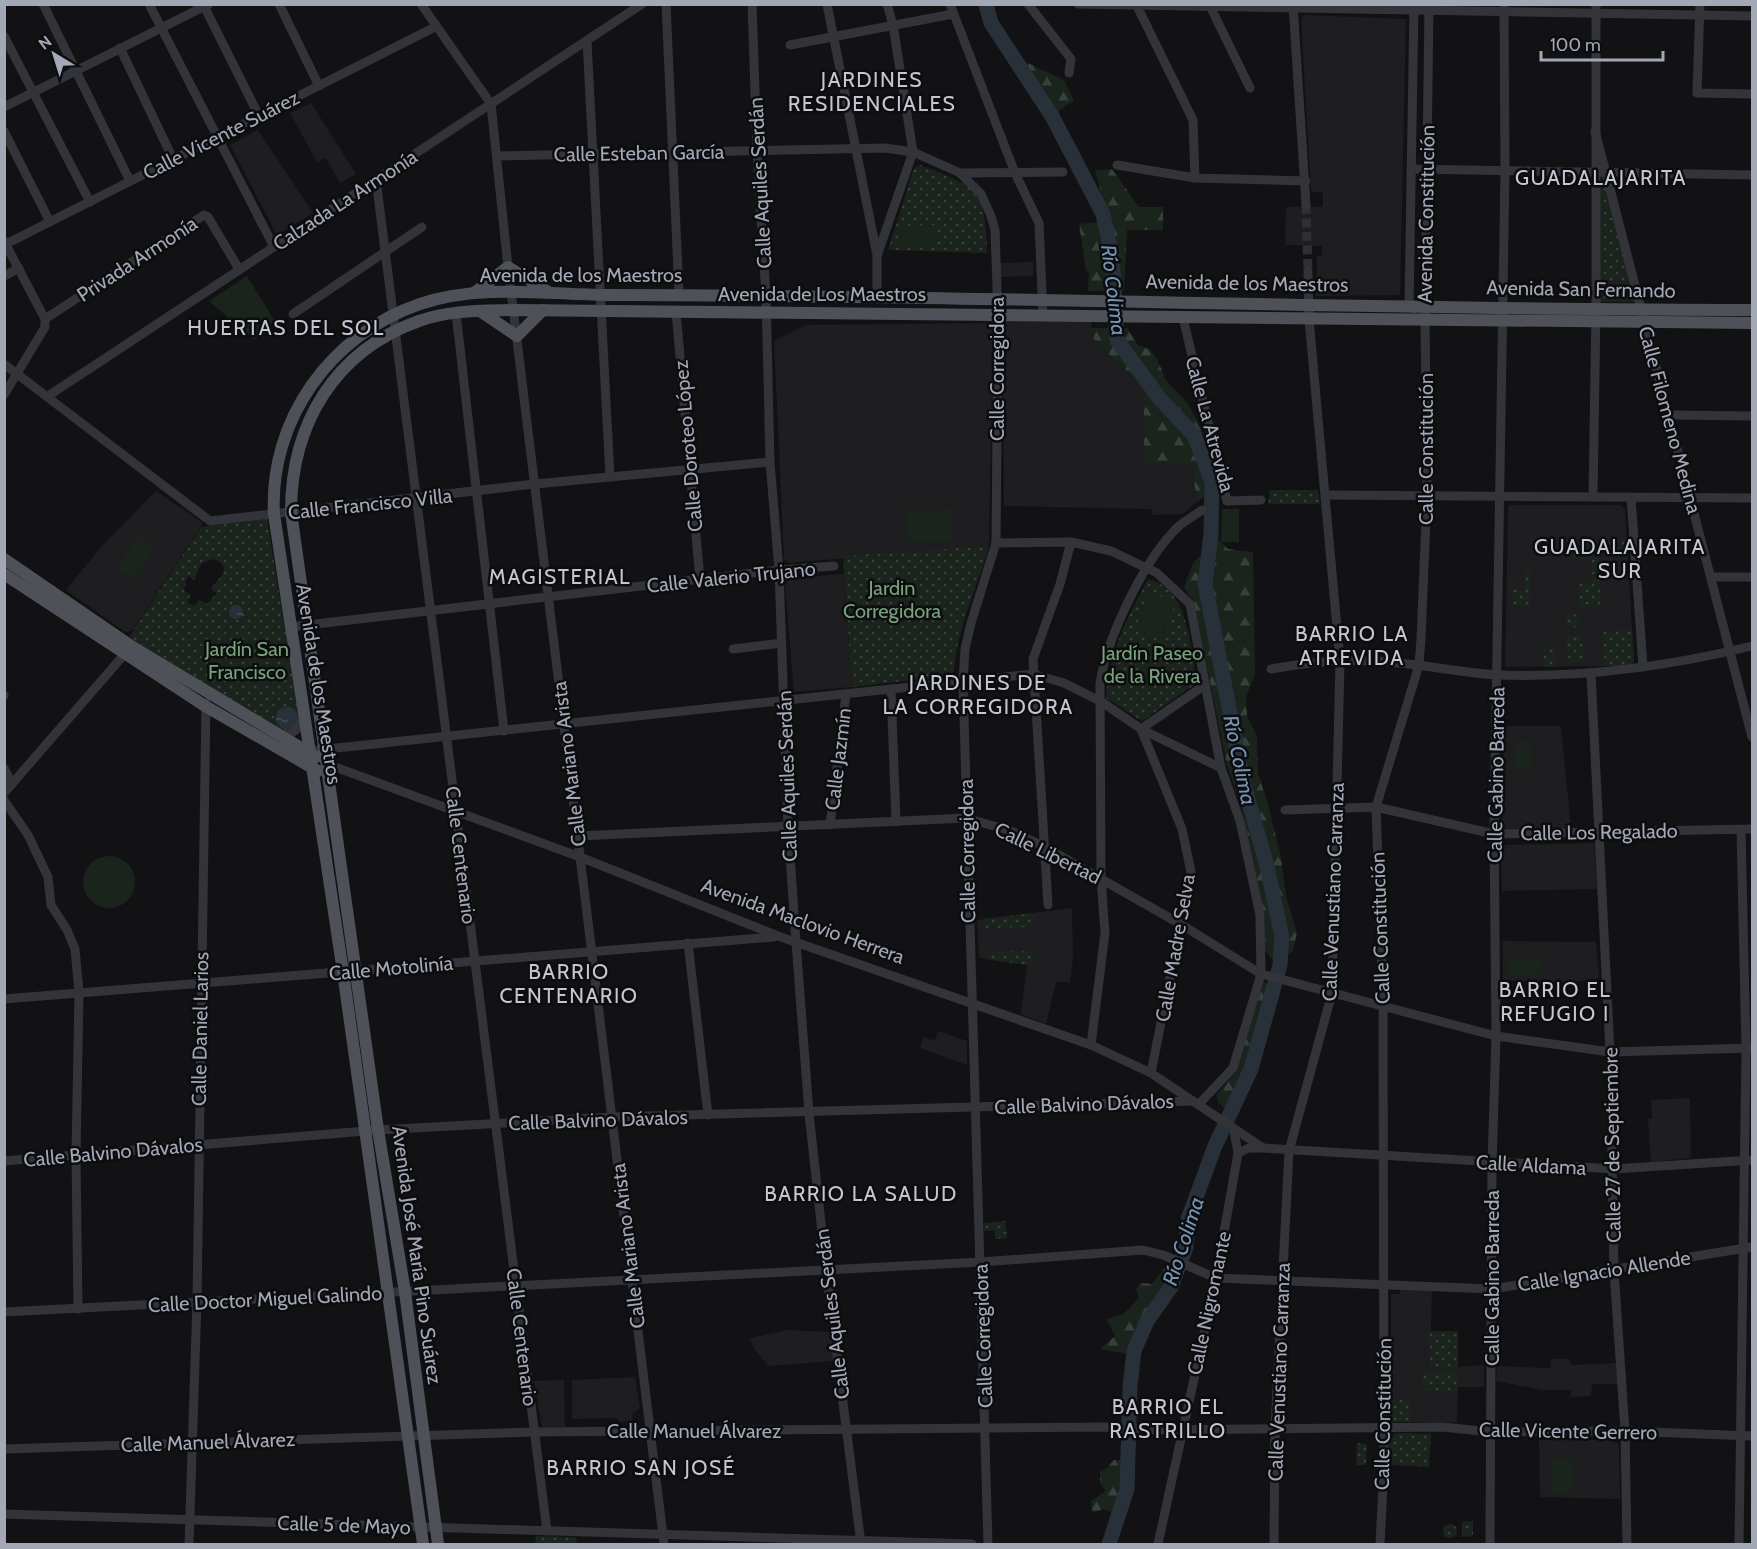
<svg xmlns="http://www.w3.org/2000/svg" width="1757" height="1549" font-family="Cabin,sans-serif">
	<defs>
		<pattern id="green-dots" width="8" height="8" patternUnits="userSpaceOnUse" patternTransform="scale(1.5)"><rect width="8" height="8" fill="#1a231c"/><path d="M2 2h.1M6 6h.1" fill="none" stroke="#38403b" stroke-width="1.8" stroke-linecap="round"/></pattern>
		<pattern id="forest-firs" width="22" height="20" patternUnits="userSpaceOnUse" patternTransform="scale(1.5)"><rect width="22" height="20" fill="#1a231c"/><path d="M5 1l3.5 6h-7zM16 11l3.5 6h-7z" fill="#38403b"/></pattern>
		<pattern id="water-ripples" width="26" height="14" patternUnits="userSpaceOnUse" patternTransform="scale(1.5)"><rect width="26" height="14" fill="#283139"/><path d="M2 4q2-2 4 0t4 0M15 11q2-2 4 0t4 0" fill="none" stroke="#444c53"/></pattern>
	</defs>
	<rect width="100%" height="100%" fill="#121214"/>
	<!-- built -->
	<g fill="#1e1e21">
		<polygon points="1304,15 1406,19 1400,295 1316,296 1317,256 1322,256 1322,246 1285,245 1286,207 1323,207 1323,193 1311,191 1301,18"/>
		<polygon points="311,103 356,174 340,183 326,158 317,162 290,113"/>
		<polygon points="258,130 313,213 277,235 230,145"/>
		<polygon points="1033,262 1033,276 999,277 999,263"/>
		<polygon points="1002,321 1091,322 1094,340 1144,387 1144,464 1186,462 1192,467 1197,502 1183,514 1152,515 1151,509 1004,506"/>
		<polygon points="993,323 989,546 789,563 784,558 774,341 806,325"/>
		<polygon points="156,491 203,523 132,631 125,632 66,590 101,547"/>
		<polygon points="1510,505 1620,505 1625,509 1634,662 1630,666 1505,667 1508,508"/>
		<polygon points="844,574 852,687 794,692 785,585 789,578"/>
		<polygon points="1504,726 1561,726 1571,828 1507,829 1502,824"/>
		<polygon points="1594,843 1597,889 1502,891 1501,849 1505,845"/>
		<polygon points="1072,908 1073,959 1070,982 1056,982 1046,1024 1021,1014 1027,965 979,958 977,920"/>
		<polygon points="1503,941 1596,942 1599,978 1568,983 1503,980"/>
		<polygon points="938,1031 967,1041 967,1065 920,1048 924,1037 935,1041"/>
		<polygon points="1690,1098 1691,1158 1651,1162 1648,1119 1652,1118 1651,1100"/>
		<polygon points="1400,1288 1432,1288 1431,1331 1458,1331 1458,1367 1484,1365 1484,1387 1458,1387 1457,1422 1410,1422 1409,1399 1391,1399 1391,1294 1400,1294"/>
		<polygon points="787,1330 830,1332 833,1361 769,1366 754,1349 750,1338"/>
		<polygon points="1551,1359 1570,1359 1571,1365 1618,1363 1619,1384 1592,1384 1591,1396 1571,1397 1571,1390 1543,1390 1496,1381 1497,1366 1550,1368"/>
		<polygon points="635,1377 640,1408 633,1413 632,1422 618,1421 617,1418 572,1419 572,1380"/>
		<polygon points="564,1380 565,1427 542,1428 534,1381"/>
		<polygon points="1539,1440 1615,1440 1619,1445 1620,1499 1540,1497"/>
	</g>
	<!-- green -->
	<g fill="url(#green-dots)" fill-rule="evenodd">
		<path d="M920,165c56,21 66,25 67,88l-99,-3 26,-82z"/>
		<polygon points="1598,180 1604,180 1638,302 1600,302"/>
		<polygon points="1270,490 1318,490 1320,504 1268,504"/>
		<path d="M267,519l33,202 -15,12 -156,-96 72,-110zM213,559c23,9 4,20 -2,30l6,4 -10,11 -8,-5 -4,7 -8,-4 4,-7 -8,-5 4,-6 -2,-1 3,-7 6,4 7,-16z"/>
		<polygon points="1626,538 1627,549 1597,551 1601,607 1580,608 1579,583 1593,582 1591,559 1572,560 1571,543"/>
		<path d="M989,546c-12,42 -32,82 -35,125l-6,5 -96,11 -9,-131z"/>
		<polygon points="1531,569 1530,606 1512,605 1512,589 1525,591 1524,570"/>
		<path d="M1148,579c42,10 42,69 49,104l-55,38 -36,-23c5,-50 19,-76 42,-119z"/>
		<circle cx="1572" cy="621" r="7"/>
		<polygon points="1632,629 1634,662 1630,666 1605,666 1602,631"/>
		<polygon points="1582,636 1584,662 1569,662 1566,637"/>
		<polygon points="1544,647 1555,647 1556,667 1543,667"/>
		<polygon points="1033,913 1034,927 984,928 984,919"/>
		<polygon points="1034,951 1034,958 1027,965 986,959 987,952"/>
		<polygon points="1005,1221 1007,1238 995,1239 995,1230 984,1231 984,1223"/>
		<polygon points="1427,1331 1458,1331 1458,1367 1430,1367 1430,1343 1427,1343"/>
		<polygon points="1422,1372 1458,1372 1457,1391 1426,1391 1426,1386 1422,1386"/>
		<polygon points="1391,1399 1410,1399 1410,1422 1390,1422"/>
		<polygon points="1396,1433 1431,1434 1429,1467 1388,1465 1389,1438"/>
		<polygon points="1357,1443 1367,1444 1366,1465 1356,1465"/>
		<polygon points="1473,1521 1473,1536 1462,1537 1462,1522"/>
		<circle cx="1450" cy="1531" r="7"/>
		<polygon points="536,1536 576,1537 577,1544 535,1544"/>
	</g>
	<!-- forest -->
	<g fill="url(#forest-firs)">
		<polygon points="1028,63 1064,80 1074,100 1049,118 1044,117 1013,69"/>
		<polygon points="1112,169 1139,207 1163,207 1163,230 1127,230 1124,291 1088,291 1089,273 1086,270 1079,224 1108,221 1095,170"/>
		<polygon points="1092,328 1127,328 1138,345 1149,349 1157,359 1166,380 1188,404 1201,428 1217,487 1197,502 1192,467 1186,463 1144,464 1144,387 1094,340"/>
		<polygon points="1216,537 1228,549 1253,552 1255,674 1246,697 1247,716 1257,737 1258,773 1268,804 1281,857 1286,897 1297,933 1293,951 1275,962 1265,951 1265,919 1244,816 1227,765 1193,600 1184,588 1192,565"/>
		<path d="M1263,982l9,2c-2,11 -10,21 -11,32 -2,14 -7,48 -19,57 1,13 -6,29 -16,37l-8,-8 -2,-7 20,-23z"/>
		<path d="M1168,1264l7,3c-11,31 -34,57 -49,87l-26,-5 15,-13 -9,-17 18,-5 15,-16 -3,-8 4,-7 12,1z"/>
		<polygon points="1114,1460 1123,1460 1124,1488 1113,1513 1104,1509 1092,1513 1091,1501 1106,1491 1100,1483 1100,1471 1107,1468"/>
	</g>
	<!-- pitch -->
	<g fill="#1a231c">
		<polygon points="936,225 936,246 900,246 900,226"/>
		<polygon points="247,276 274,320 254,340 209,301"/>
		<polygon points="953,509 954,541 907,542 906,510"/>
		<polygon points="1222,509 1239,509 1239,542 1221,542"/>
		<polygon points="139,536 155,547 132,579 116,568"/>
		<polygon points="1148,593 1176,601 1164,638 1136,630"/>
		<polygon points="1532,739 1532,769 1515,770 1515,740"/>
		<circle cx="109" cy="882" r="26"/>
		<polygon points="1541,957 1541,974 1508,975 1508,958"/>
		<rect x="1551" y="1459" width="22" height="34"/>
	</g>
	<!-- water -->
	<g fill="url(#water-ripples)">
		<circle cx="236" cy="612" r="7"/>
		<circle cx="287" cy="718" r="11"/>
	</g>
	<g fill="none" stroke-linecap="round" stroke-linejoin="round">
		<!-- river -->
		<polyline stroke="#283139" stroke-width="15" points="986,4 991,23 1052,116 1103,214 1112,255 1117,340 1160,399 1194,435 1212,482 1211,534 1205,584 1244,785 1267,866 1282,937 1280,965 1251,1069 1215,1146 1188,1219 1186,1247 1171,1287 1147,1321 1134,1351 1130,1387 1127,1489 1109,1544"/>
		<!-- minor-tunnel -->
		<polyline stroke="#2f3034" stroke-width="9" stroke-dasharray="9 4.5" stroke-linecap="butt" points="1306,205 1308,271"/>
		<!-- minor -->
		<g stroke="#33343a" stroke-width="9">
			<polyline points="43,4 130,181"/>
			<polyline points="149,4 274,247"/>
			<polyline points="279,4 319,86"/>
			<polyline points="421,4 491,104 508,267 664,1544"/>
			<polyline points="666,4 679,294"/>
			<polyline points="752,4 757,150 766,296 770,462 779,570 788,827 796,942 809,1113 826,1269 861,1544"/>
			<polyline points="827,4 877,255 877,296"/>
			<polyline points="950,4 1015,173 1039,223 1043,316"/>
			<polyline points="1028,4 1071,59 1069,73"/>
			<polyline points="1078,4 1752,16"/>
			<polyline points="1136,4 1193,120 1195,178"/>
			<polyline points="1209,4 1250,88"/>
			<polyline points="1293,4 1306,205"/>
			<polyline points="1414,4 1409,305 1414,309"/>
			<polyline points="1700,4 1697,93 1752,94"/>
			<polyline points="204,6 259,116"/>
			<polyline points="4,36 90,202"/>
			<polyline points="587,41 610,477"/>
			<polyline points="790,45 953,14"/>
			<polyline points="120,48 173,159"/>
			<polyline points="4,107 209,4"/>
			<polyline points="4,131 50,222"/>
			<polyline points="1595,131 1752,737"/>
			<polyline points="498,156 885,148 913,152 960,173 1063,172"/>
			<polyline points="1117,165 1195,178 1306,181"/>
			<polyline points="1411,169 1752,175"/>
			<polyline points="960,173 981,194 991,216 995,230 998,315 996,543 971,623 965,649 963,682 988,1544"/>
			<polyline points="376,179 547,1531"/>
			<polyline points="4,241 45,319 45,327 4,395"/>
			<polyline points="6,244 435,27"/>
			<polyline points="878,253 913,152 893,25 887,4"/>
			<polyline points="4,276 19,268"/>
			<polyline points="676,312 700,580"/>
			<polyline points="456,313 504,731"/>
			<polyline points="293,314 422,227"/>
			<polyline points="1183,318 1227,501 1261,500"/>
			<polyline points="45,319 204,215 208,217 239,269"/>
			<polyline points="4,364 210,521 535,484 770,462"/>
			<polyline points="48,396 642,4"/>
			<polyline points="1669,415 1752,416"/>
			<polyline points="1327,495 1752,498"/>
			<polyline points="1593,497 1596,309 1596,4"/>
			<polyline points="1631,497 1643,667"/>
			<polyline points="996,543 1071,542 1111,551 1157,573 1190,604 1221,768 1240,821 1260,915 1261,974 1233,1068 1199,1104"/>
			<polyline points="1711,577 1752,577"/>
			<polyline points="290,627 779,570 834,566"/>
			<polyline points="733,649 782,643"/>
			<path d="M1271,669c39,-7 78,-11 118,-7 37,3 73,11 109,13 86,3 172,-9 254,-29"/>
			<polyline points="1591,674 1610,1052 1614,1270 1625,1431 1627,1544"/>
			<polyline points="891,689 896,822"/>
			<polyline points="4,695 4,696"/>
			<path d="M279,736c15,-1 20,-7 26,-20"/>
			<polyline points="318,750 1033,674 1064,683 1102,702 1141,729 1221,768"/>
			<polyline points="327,764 580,857 778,936 1091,1045 1151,1073 1263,1148"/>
			<polyline points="4,768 12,784"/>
			<polyline points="4,793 129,649"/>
			<polyline points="4,800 28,835 48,877 51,905 67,930 75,949 79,992 76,1155 78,1309"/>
			<polyline points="1285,810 1376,807 1494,834 1752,829"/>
			<polyline points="830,825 846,694"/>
			<polyline points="578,836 966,818 1011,831 1043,846 1182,925 1261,974 1496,1036 1610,1052 1752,1048"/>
			<polyline points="1048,905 1033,659 1060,584 1071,542"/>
			<polyline points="688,943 708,1115"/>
			<polyline points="4,999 774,937"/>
			<path d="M1091,1045l14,-112 -4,-55 -1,-194c6,-44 42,-119 73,-152 7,-9 20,-15 29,-22"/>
			<polyline points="1151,1073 1191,872 1182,829 1141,729 1205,685"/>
			<polyline points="1238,1153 1249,1148 1263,1148 1614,1169 1752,1160"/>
			<polyline points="4,1161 378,1130 612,1117 1193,1101"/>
			<polyline points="4,1312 981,1262 1143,1250 1163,1255 1216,1278 1492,1289 1752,1247"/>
			<polyline points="4,1449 534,1432 1104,1427 1158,1430 1443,1427 1490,1432 1625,1431 1752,1436"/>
			<polyline points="4,1514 972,1544"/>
			<polyline points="189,1544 197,1301 206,703"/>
			<polyline points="1158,1544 1216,1278 1238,1153 1234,1131"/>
			<polyline points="1274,1544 1275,1428 1289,1151 1332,993 1340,661 1309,319 1308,271"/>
			<polyline points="1380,1544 1384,1465 1383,1004 1376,807 1419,665 1421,639 1427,496 1425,318 1429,4"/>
			<polyline points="1490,1544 1492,1164 1496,1036 1494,834 1505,171 1504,4"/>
			<polyline points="1739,1544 1746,1049 1741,830"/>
		</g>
		<!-- major -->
		<g stroke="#4f5159" stroke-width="12">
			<polyline points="474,293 508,267 547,291"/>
			<polyline points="480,311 517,336 543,310"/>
			<polyline points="4,559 131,646 316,757"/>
			<polyline points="4,574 205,706 318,771"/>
			<path d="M423,1544l-80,-572 -69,-458c-5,-94 57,-180 146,-210 59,-20 124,-10 185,-9 54,0 107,0 161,1 329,3 658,14 986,14"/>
			<path d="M438,1544l-33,-252 -27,-162 -87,-618c0,-87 43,-161 128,-191 30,-11 63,-10 95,-11l1238,13"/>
		</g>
	</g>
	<g text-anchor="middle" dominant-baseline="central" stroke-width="5" stroke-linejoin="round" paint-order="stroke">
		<!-- street labels -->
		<g font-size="20" fill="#a2a8b6" stroke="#0d0d0f">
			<text transform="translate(221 135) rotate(-27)">Calle Vicente Suárez</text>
			<text transform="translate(639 153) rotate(-1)">Calle Esteban García</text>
			<text transform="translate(760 183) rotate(-93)">Calle Aquiles Serdán</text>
			<text transform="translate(345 200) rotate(-33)">Calzada La Armonía</text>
			<text transform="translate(1426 214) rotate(-89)">Avenida Constitución</text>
			<text transform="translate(137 259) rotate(-33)">Privada Armonía</text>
			<text x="581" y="275">Avenida de los Maestros</text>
			<text transform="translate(1247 283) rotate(1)">Avenida de los Maestros</text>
			<text transform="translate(1581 289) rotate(1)">Avenida San Fernando</text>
			<text x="822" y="294">Avenida de Los Maestros</text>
			<text transform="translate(997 369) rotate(-90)">Calle Corregidora</text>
			<text transform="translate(1670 420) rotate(75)">Calle Filomeno Medina</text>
			<text transform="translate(1210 424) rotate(75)">Calle La Atrevida</text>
			<text transform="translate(688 446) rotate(-95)">Calle Doroteo López</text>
			<text transform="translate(1426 449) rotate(-90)">Calle Constitución</text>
			<text transform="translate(370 504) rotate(-6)">Calle Francisco Villa</text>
			<text transform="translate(731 577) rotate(-6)">Calle Valerio Trujano</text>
			<text transform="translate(319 684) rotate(81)">Avenida de los Maestros</text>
			<text transform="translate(838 759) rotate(-83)">Calle Jazmín</text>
			<text transform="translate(569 764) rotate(-97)">Calle Mariano Arista</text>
			<text transform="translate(1496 775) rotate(-89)">Calle Gabino Barreda</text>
			<text transform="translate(787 776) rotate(-92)">Calle Aquiles Serdán</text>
			<text transform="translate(1599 832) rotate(-1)">Calle Los Regalado</text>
			<text transform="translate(967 851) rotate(-91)">Calle Corregidora</text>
			<text transform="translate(1048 853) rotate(26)">Calle Libertad</text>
			<text transform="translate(461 855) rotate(83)">Calle Centenario</text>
			<text transform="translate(1333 892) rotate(-88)">Calle Venustiano Carranza</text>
			<text transform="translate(803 921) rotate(20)">Avenida Maclovio Herrera</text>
			<text transform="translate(1380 928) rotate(-92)">Calle Constitución</text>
			<text transform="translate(1175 948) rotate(-80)">Calle Madre Selva</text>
			<text transform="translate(391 968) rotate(-5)">Calle Motolinía</text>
			<text transform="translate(200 1029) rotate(-89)">Calle Daniel Larios</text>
			<text transform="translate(1084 1104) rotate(-2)">Calle Balvino Dávalos</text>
			<text transform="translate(598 1120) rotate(-2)">Calle Balvino Dávalos</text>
			<text transform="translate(1612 1145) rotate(-91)">Calle 27 de Septiembre</text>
			<text transform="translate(113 1152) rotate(-5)">Calle Balvino Dávalos</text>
			<text transform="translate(1531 1165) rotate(3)">Calle Aldama</text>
			<text transform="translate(628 1246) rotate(-97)">Calle Mariano Arista</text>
			<text transform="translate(417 1255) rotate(82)">Avenida José María Pino Suárez</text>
			<text transform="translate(1604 1271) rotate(-9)">Calle Ignacio Allende</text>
			<text transform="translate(1492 1278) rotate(-90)">Calle Gabino Barreda</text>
			<text transform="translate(265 1299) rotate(-3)">Calle Doctor Miguel Galindo</text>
			<text transform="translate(1209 1303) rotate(-78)">Calle Nigromante</text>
			<text transform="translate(832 1314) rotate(-97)">Calle Aquiles Serdán</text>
			<text transform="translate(983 1336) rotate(-92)">Calle Corregidora</text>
			<text transform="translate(522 1337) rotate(83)">Calle Centenario</text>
			<text transform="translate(1279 1372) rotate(-88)">Calle Venustiano Carranza</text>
			<text transform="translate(1383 1414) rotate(-89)">Calle Constitución</text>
			<text x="694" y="1431">Calle Manuel Álvarez</text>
			<text transform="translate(1568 1431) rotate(1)">Calle Vicente Gerrero</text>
			<text transform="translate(208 1442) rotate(-2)">Calle Manuel Álvarez</text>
			<text transform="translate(344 1525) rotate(2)">Calle 5 de Mayo</text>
		</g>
		<!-- park labels -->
		<g font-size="20" fill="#77a37c" stroke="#0d0d0f">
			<text x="892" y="588">Jardin<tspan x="892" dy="23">Corregidora</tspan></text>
			<text x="247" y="649">Jardín San<tspan x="247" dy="23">Francisco</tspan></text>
			<text x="1152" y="653">Jardín Paseo<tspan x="1152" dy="23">de la Rivera</tspan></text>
		</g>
		<!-- neighbourhood labels -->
		<g font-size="21" letter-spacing="1.5" fill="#c4c7d2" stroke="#0d0d0f">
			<text x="872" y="79">JARDINES<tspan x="872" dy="24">RESIDENCIALES</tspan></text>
			<text x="1601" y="177">GUADALAJARITA</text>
			<text x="286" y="327">HUERTAS DEL SOL</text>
			<text x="1620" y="546">GUADALAJARITA<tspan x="1620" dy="24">SUR</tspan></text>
			<text x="560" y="576">MAGISTERIAL</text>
			<text x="1352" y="633">BARRIO LA<tspan x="1352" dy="24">ATREVIDA</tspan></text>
			<text x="978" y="682">JARDINES DE<tspan x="978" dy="24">LA CORREGIDORA</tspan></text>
			<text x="569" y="971">BARRIO<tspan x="569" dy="24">CENTENARIO</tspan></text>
			<text x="1555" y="989">BARRIO EL<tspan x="1555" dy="24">REFUGIO I</tspan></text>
			<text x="861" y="1193">BARRIO LA SALUD</text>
			<text x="1168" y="1406">BARRIO EL<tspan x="1168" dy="24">RASTRILLO</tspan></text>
			<text x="641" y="1467">BARRIO SAN JOSÉ</text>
		</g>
		<!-- water labels -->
		<g font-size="21" font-style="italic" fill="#7595b5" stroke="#0d0d0f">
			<text transform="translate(1114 290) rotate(83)">Río Colima</text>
			<text transform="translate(1240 760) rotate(78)">Río Colima</text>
			<text transform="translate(1183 1241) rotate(-72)">Río Colima</text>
		</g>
	</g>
	<!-- border -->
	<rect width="1757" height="1549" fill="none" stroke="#a2a8b6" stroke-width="12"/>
	<!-- north arrow -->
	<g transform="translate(54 54) rotate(322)" stroke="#0d0d0f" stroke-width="4.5" paint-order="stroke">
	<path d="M0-4.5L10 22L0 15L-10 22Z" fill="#a2a8b6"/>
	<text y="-9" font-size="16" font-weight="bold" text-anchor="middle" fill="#a2a8b6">N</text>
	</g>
	<!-- scale -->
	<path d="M1541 51v9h122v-9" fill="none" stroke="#a2a8b6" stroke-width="3"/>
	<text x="1550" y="51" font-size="18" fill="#a2a8b6" stroke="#0d0d0f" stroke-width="4.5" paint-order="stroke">100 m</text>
</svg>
